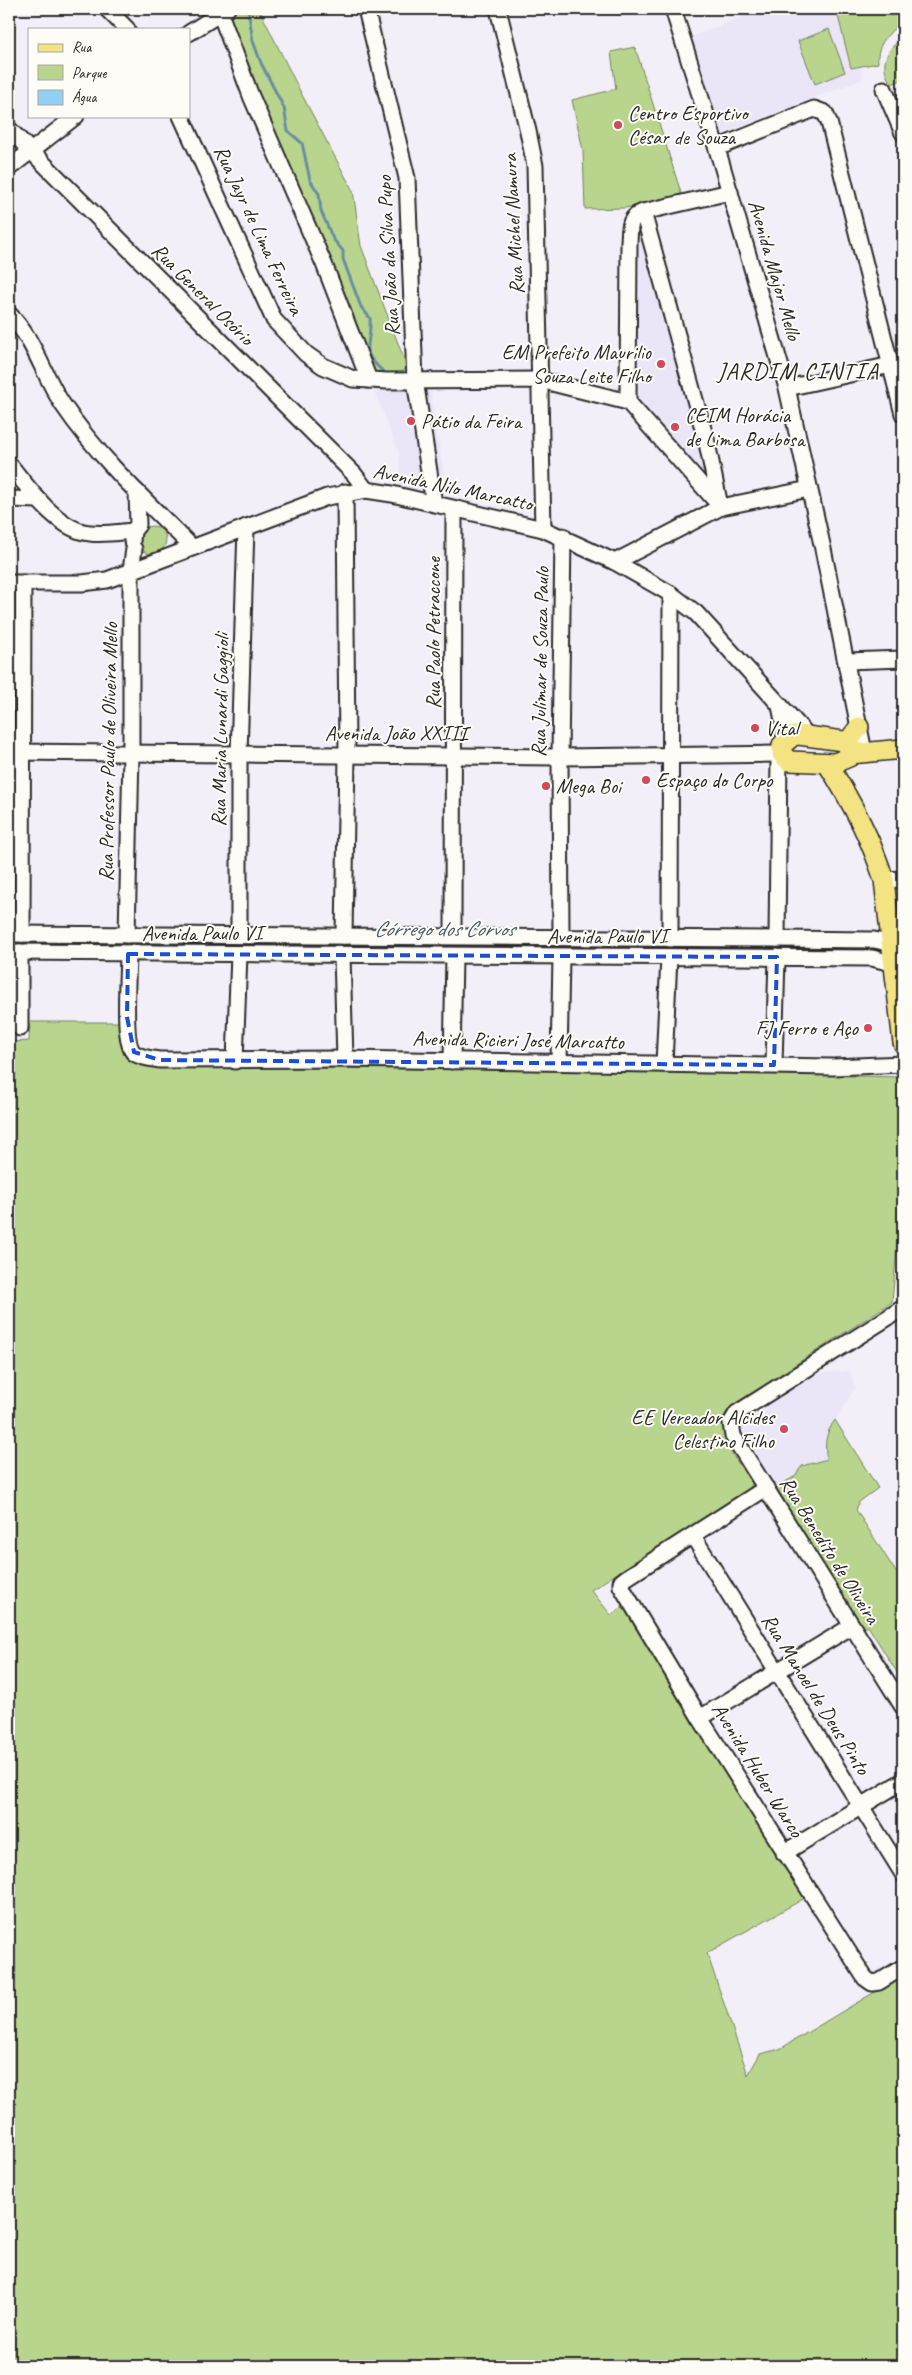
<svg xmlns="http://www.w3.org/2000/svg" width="912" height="2375" font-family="Caveat,sans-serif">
	<rect width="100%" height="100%" fill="#f2eff8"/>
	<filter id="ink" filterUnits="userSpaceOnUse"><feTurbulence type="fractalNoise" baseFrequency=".02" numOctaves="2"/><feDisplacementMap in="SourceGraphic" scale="10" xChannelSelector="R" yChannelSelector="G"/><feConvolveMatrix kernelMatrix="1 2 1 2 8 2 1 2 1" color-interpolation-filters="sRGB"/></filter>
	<g filter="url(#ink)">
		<!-- built -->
		<g fill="#eae6f8">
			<polygon points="762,9 834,9 838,16 851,67 860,66 863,79 722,134 691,37"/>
			<polygon points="638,236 643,236 692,411 706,475 703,475 637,404 636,239"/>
			<polygon points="373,387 430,388 447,496 401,487 399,454"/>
			<polygon points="850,1371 855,1388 826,1437 824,1446 827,1459 802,1466 795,1477 776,1486 740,1431 738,1426 739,1420 810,1374"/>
		</g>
		<!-- green -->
		<g fill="#b9d58d" stroke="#72805c">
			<polygon points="239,9 259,9 301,93 353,191 361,246 407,367 398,377 374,375 256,96 227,16"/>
			<path d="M834,9h69v11c-13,13 -27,23 -25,43l-27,5 -13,-52z"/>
			<polygon points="829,29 845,72 815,84 798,41"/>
			<path d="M903,38v41l-11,5c-14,-16 -6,-36 11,-46z"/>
			<polygon points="635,47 682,196 625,208 585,209 583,150 572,100 616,89 611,52"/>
			<circle cx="152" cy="540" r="14"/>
			<path d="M30,1022h92l1,18 55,27 368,3 357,7v103l-11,122 -156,101c-4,3 -9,7 -11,12 -10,22 16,51 27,69l-2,4 -159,102 20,25 13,-9 181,292 -98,55 41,122 12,-21 20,-5 123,-74v391h-894v-1324l20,-1z"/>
			<path d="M835,1420l43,68 -19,14 -3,8 47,73v13l-6,4 6,10v72l-35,-56 -5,3 -87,-142 18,-10 8,-11 25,-7c-3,-15 -2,-25 8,-39z"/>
		</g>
		<!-- water -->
		<g fill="#90d0f1" stroke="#688ea2">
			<polygon points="21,941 126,941 126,947 21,946"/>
			<polygon points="128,941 240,942 240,947 128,947"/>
			<polygon points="243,942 339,943 340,948 243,947"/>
			<polygon points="341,943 446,943 446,949 341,948"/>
			<polygon points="448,943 560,944 560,949 448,949"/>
			<polygon points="561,944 674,944 674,950 561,949"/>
			<polygon points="676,944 776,945 776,951 676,950"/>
			<polygon points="778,945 879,948 880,955 778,952"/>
		</g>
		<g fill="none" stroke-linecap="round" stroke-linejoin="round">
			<!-- stream -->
			<path stroke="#688ea2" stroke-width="3" d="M248,9l5,32 8,22 23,45 4,23 14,12 8,37 9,14 2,17 12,28 10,12v8l18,48 9,11c2,29 -13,32 15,55"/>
			<defs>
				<g id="minor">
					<polyline points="107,9 127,29"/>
					<polyline points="366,9 407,178 415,380 434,504"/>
					<polyline points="498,9 528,131 535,166 543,529"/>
					<polyline points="673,9 721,162 787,388 823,549 864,752"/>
					<polyline points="220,13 251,96 324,264 369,380"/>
					<polyline points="189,33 227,9"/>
					<polyline points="884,89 903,133"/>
					<polyline points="181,116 274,320 306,354 323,366 353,379 387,381 540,380 628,402 721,507"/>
					<polyline points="9,129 354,474 366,490"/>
					<polyline points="717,148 814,109 825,113 829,122 903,414"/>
					<polyline points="9,168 76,116"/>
					<polyline points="643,212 707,443 720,506"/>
					<path d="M9,314c26,26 34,61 54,91 36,53 84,97 129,142"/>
					<polyline points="787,388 891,365"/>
					<path d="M628,402l1,-159c1,-15 -1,-26 14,-31l87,-20"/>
					<path d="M9,464c19,23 49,67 81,69 14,2 29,-1 43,-2"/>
					<polyline points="9,499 39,500"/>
					<polyline points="132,541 133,531 138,525 137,492"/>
					<polyline points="615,562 721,507 809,489"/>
					<polyline points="9,583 82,583 107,580 327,497 366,490 392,494 543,529 615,562 671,594 696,613 809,737"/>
					<polyline points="847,661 903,659"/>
					<polyline points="780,706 785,730 784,742"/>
					<polyline points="9,752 560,757 782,754"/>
					<polyline points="884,880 903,879"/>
					<polyline points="9,934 777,939 874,940 903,946"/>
					<polyline points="22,934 23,583"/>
					<polyline points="239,934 239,755 246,527"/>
					<polyline points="127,935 131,753 131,570 134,549"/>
					<polyline points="344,936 347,755 345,492"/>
					<polyline points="453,936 454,509"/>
					<polyline points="561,937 560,757 563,536"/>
					<polyline points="670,939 671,594"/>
					<polyline points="777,939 779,755"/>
					<polyline points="9,952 872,958 903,966"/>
					<path d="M128,954c0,18 -6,89 6,99 7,5 19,6 26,7l185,-1 488,8 70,-3"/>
					<polyline points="342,955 345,1059"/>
					<polyline points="20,1028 20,952"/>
					<polyline points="235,1061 239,954"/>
					<polyline points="452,1061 454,956"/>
					<polyline points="559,1062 561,957"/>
					<polyline points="664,1064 669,957"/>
					<polyline points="774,1065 777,957"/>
					<polyline points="903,1308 737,1413 731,1423 733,1436 903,1707"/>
					<polyline points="766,1488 626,1578 621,1582 621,1586 700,1718 865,1978 872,1983 879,1982 903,1967"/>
					<polyline points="693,1536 903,1874"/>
					<polyline points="700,1718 852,1626"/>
					<polyline points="784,1853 903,1781"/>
				</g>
				<g id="major">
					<polygon points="799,735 843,741 850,748 849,757 835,763 789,761 782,754 782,745 793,736"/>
					<polyline points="847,743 859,727"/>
					<polyline points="850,754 903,749"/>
					<path d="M827,763c23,36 44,75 57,117l19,163"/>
				</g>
			</defs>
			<!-- minor casing -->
			<use href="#minor" stroke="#2b2b2b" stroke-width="19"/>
			<!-- major casing -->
			<use href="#major" stroke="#2b2b2b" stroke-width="22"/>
			<!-- minor -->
			<use href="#minor" stroke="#fdfcf7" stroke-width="15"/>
			<!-- major -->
			<use href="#major" stroke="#f4e382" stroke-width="19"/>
		</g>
	</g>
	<!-- marked area -->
	<path fill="none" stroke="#1d4ed8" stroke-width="4" stroke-dasharray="10 6" stroke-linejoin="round" d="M128,954l649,3 -3,108 -614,-5 -26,-8 -7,-35z"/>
	<!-- markers -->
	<g fill="#d1495b" stroke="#fdfcf7" stroke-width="2">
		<circle cx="618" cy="125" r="5"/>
		<circle cx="661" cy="364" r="5"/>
		<circle cx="411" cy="421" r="5"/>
		<circle cx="675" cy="427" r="5"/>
		<circle cx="755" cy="728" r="5"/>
		<circle cx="646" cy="780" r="5"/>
		<circle cx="546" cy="786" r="5"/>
		<circle cx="868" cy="1028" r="5"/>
		<circle cx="784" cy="1429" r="5"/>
	</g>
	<g text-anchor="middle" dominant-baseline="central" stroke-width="4" stroke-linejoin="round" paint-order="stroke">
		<!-- poi labels -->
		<g font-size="21" fill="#2b2b2b" stroke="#fdfcf7" text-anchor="start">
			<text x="628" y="113">Centro Esportivo<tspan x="628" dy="24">César de Souza</tspan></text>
			<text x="651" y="352" text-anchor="end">EM Prefeito Maurilio<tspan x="651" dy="24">Souza Leite Filho</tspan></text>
			<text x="685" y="415">CEIM Horácia<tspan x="685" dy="24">de Lima Barbosa</tspan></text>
			<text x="421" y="421">Pátio da Feira</text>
			<text x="765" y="728">Vital</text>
			<text x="656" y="780">Espaço do Corpo</text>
			<text x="556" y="786">Mega Boi</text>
			<text x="858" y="1028" text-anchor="end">FJ Ferro e Aço</text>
			<text x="774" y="1417" text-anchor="end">EE Vereador Alcides<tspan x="774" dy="24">Celestino Filho</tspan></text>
		</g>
		<!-- street labels -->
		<g font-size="21" fill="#2b2b2b" stroke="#fdfcf7">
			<text transform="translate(513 224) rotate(-93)">Rua Michel Namura</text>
			<text transform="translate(259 230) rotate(65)">Rua Jayr de Lima Ferreira</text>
			<text transform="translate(388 256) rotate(-93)">Rua João da Silva Pupo</text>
			<text transform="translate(775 270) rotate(74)">Avenida Major Mello</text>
			<text transform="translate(203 294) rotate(45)">Rua General Osório</text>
			<text transform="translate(453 487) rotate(12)">Avenida Nilo Marcatto</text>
			<text transform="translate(433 633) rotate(-90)">Rua Paolo Petraccone</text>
			<text transform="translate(540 662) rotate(-89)">Rua Julimar de Souza Paulo</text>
			<text transform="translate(220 730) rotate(-89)">Rua Maria Lunardi Gaggioli</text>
			<text x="396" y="733">Avenida João XXIII</text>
			<text transform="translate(108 752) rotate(-89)">Rua Professor Paulo de Oliveira Mello</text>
			<text x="202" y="933">Avenida Paulo VI</text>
			<text x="607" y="936">Avenida Paulo VI</text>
			<text transform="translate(518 1040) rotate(1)">Avenida Ricieri José Marcatto</text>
			<text transform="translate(830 1550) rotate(58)">Rua Benedito de Oliveira</text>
			<text transform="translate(816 1694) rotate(58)">Rua Manoel de Deus Pinto</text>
			<text transform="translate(758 1770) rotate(58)">Avenida Huber Warco</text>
		</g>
		<!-- water labels -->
		<g font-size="22" font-style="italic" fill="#495d66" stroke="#fdfcf7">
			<text x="444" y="929">Córrego dos Corvos</text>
		</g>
		<!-- quarter labels -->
		<g font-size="24" letter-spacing="1" fill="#2b2b2b" stroke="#fdfcf7">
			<text x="798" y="371">JARDIM CINTIA</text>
		</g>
	</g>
	<!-- margin -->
	<rect width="912" height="2375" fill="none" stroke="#fdfcf7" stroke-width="30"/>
	<rect x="15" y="15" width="882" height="2345" fill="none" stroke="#2b2b2b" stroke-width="2" filter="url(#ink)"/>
	<!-- legend -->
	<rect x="28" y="28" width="162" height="90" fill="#fdfcf7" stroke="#a9a8a5"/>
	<rect x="38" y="44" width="25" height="8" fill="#f4e382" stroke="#a9a8a5"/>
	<text x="72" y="52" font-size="15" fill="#2b2b2b">Rua</text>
	<rect x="38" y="65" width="25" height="15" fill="#b9d58d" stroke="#a9a8a5"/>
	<text x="72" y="78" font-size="15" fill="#2b2b2b">Parque</text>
	<rect x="38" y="90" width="25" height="15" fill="#90d0f1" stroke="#a9a8a5"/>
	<text x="72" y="102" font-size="15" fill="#2b2b2b">Água</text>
</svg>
